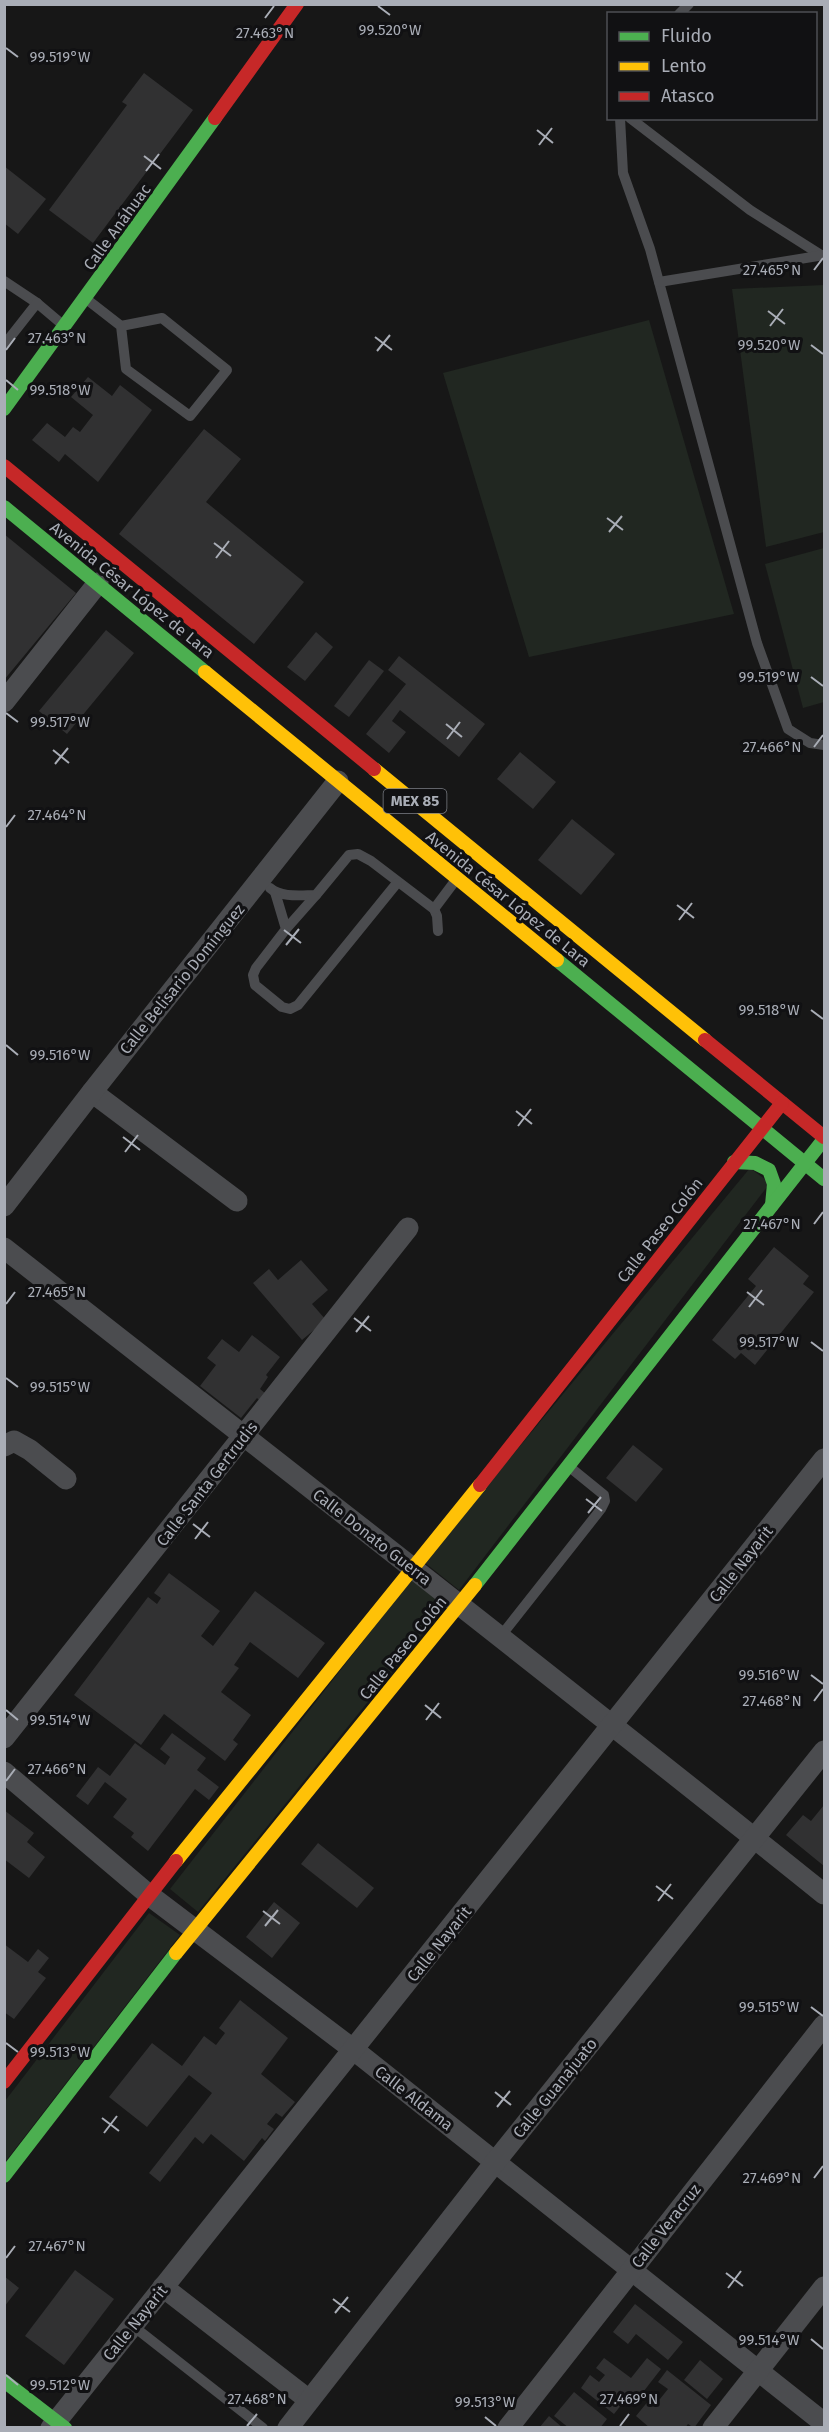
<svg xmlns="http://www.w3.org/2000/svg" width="829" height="2432" font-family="'Fira Sans',sans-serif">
	<rect width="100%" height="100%" fill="#171717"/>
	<!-- green -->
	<g fill="#212721">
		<polygon points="824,285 824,532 766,547 732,289"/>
		<polygon points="649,320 734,614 529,657 443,373"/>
		<polygon points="824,548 824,702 803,708 765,564"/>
		<polygon points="750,1168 770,1183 459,1590 424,1562"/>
		<polygon points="413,1577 447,1604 198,1912 170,1889"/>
		<polygon points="149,1913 180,1935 5,2162 5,2101"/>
	</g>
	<!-- building -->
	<g fill="#313132">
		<polygon points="144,73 193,110 93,243 49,210 127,105 122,102"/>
		<polygon points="4,166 46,199 18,234 4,223"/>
		<polygon points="88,377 112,396 120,385 152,410 98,482 65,454 59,462 32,440 47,423 65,437 73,427 80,432 93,415 71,397"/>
		<polygon points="204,429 241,459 206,502 304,582 254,644 119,534"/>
		<polygon points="4,534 76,593 4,680"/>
		<polygon points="106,630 134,653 67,734 39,711"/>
		<polygon points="316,632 333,647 305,681 287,667"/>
		<polygon points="399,656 485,724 459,757 400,710 392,721 406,732 389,753 366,734 406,684 388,670"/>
		<polygon points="369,660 384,671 349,717 334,706"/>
		<polygon points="520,752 556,782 533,809 497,779"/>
		<polygon points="572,819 615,854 581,895 538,860"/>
		<polygon points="774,1247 809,1276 803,1284 814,1292 755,1365 741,1353 735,1359 712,1340 756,1286 748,1279"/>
		<polygon points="301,1260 328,1290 312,1304 326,1320 302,1340 253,1283 269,1269 278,1280"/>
		<polygon points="252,1335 280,1357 266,1375 268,1377 260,1389 266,1394 260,1401 257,1398 241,1418 200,1386 216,1365 207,1358 222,1339 239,1352"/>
		<polygon points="633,1445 663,1469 636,1502 606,1478"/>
		<polygon points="169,1573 220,1611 201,1636 213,1646 255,1591 325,1643 298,1678 250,1642 234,1665 239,1668 221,1692 251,1715 233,1740 238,1744 225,1761 164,1714 141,1745 74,1695 148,1597 157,1604 161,1598 154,1593"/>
		<polygon points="172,1733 206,1758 197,1770 219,1787 209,1800 195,1789 148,1851 131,1837 134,1833 113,1817 127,1799 105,1782 88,1805 76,1796 98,1767 110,1776 135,1743 165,1765 170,1757 160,1749"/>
		<polygon points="824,1805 824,1866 786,1835 803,1815 811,1821"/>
		<polygon points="4,1810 34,1833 27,1842 45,1857 29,1878 4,1859"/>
		<polygon points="318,1843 374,1888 357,1908 301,1864"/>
		<polygon points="274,1902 300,1923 272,1958 246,1937"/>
		<polygon points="4,1944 28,1962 38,1949 49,1958 38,1972 46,1978 14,2019 4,2012"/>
		<polygon points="240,2000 288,2038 261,2074 295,2102 282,2117 276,2113 267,2124 274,2129 265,2141 262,2138 244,2161 211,2134 203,2144 195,2137 160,2182 149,2173 212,2093 189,2075 147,2127 109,2097 152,2043 182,2066 204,2036 216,2045 225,2033 219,2028"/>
		<polygon points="75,2270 114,2299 64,2365 25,2336"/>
		<polygon points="4,2276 19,2288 4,2307"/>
		<polygon points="635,2304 683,2342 668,2360 636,2334 628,2344 613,2332"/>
		<polygon points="604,2358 631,2378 647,2358 661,2369 633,2405 626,2399 614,2414 581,2388 590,2375 599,2382 605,2375 596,2368"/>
		<polygon points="700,2360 723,2379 707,2399 684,2380"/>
		<polygon points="667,2370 711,2405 694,2428 688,2424 685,2428 650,2428 636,2416 654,2394 660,2399 668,2389 658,2382"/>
		<polygon points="574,2392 607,2419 600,2428 592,2426 591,2428 569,2428 554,2416"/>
		<polygon points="549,2416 563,2428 539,2428"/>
	</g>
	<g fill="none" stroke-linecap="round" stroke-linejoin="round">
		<!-- lane -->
		<g stroke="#4b4c4f" stroke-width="10">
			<polyline points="679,14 689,4"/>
			<polyline points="620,118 623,173 650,249 757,643 788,729 810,743 824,745"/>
			<polyline points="630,118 750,210 821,255"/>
			<polyline points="4,281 37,303"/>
			<polyline points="659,282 824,255"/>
			<polyline points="85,298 121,326 126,369 190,416 227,370 162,318 121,326"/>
			<polyline points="4,345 37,303 63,325"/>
			<path d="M270,888c11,10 32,7 46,7l33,-40 9,-1 13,7 63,48 3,7 1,15"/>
			<polyline points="275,892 286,929 256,968 253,975 255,985 282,1007 290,1009 298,1005 397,883"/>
			<polyline points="434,909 455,881"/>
			<polyline points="286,929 316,895"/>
			<polyline points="500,1637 601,1509 605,1501 604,1495 572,1469"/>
			<polyline points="133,2326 263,2428"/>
		</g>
		<!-- street -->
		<g stroke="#4b4c4f" stroke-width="21">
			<polyline points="4,702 98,583"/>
			<polyline points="92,1092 237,1201"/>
			<polyline points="4,1206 92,1092 338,781"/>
			<path d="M4,1248c274,215 549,428 820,646"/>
			<polyline points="4,1446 14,1441 30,1450 66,1479"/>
			<polyline points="4,1738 408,1228"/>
			<polyline points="4,1772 149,1895 354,2050 824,2423"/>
			<polyline points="163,2287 309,2400"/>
			<polyline points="51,2428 824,1459"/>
			<polyline points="288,2428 496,2161 824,1751"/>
			<polyline points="508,2428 824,2025"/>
			<polyline points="713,2428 824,2287"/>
		</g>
		<!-- fast -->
		<g stroke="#4caf50" stroke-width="14">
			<polyline points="4,409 215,118"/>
			<polyline points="4,507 205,672"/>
			<polyline points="557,960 824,1179"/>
			<polyline points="734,1162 755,1163 769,1170 774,1184 772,1205"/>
			<polyline points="475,1585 824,1139"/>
			<polyline points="4,2176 176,1953"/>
			<polyline points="4,2381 65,2428"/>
		</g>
		<!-- slow -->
		<g stroke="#ffc107" stroke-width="14">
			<polyline points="205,672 557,960"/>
			<polyline points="374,769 705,1040"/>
			<polyline points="176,1861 480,1485"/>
			<polyline points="176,1953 475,1585"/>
		</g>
		<!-- jam -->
		<g stroke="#c62828" stroke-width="14">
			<polyline points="215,118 297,4"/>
			<polyline points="4,466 374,769"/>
			<polyline points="705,1040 824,1137"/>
			<polyline points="480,1485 782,1103"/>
			<polyline points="4,2082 176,1861"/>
		</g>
	</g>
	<!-- ticks -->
	<path fill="none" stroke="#a9adb6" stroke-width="2" d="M378,6l12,9M265,18l9,-12M6,48l12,9M537,130l16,13M539,145l13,-17M144,156l17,13M146,171l13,-17M814,270l9,-12M768,311l17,13M770,326l13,-17M375,337l17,13M811,345l12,9M6,350l9,-12M377,351l13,-16M6,380l12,10M607,518l16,12M609,532l13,-16M214,543l17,13M216,558l13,-17M811,677l12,9M6,713l12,9M446,724l16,13M447,739l13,-17M814,747l9,-12M53,750l16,13M55,764l13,-16M6,827l9,-12M677,905l17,13M679,920l13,-17M284,930l17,13M286,945l13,-16M811,1010l12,9M6,1045l12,10M516,1111l16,13M518,1126l13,-17M123,1137l17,13M125,1152l13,-17M814,1224l9,-12M747,1292l17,13M6,1304l9,-12M749,1307l13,-17M354,1318l17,13M356,1332l13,-16M811,1342l12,9M6,1378l12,9M586,1499l16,12M588,1513l13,-16M193,1524l17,13M195,1539l13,-17M811,1675l12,9M814,1701l9,-12M425,1705l16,13M6,1710l12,10M426,1720l13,-17M6,1781l9,-12M656,1886l17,13M658,1901l13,-17M263,1911l17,13M265,1926l13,-16M811,2007l12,9M6,2043l12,9M495,2092l16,13M497,2107l13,-16M102,2118l17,13M104,2133l13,-17M814,2178l9,-12M6,2258l9,-12M726,2273l17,13M728,2288l13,-17M333,2299l17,13M335,2313l13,-16M811,2339l12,10M6,2375l12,10M485,2417l11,9M247,2426l10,-12M620,2426l9,-12"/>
	<g text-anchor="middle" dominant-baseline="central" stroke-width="6" stroke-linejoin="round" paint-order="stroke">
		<!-- shield labels -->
		<rect fill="#111113" stroke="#7b7e85" stroke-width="1.5" x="383.5" y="789" width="63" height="24" rx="4.5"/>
		<g font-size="15" font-weight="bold" fill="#a9adb6">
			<text x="415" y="801">MEX 85</text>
		</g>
		<!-- street labels -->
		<g font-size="16" fill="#a9adb6" stroke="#111113">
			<text transform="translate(117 227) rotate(-54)">Calle Anáhuac</text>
			<text transform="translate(132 590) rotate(39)">Avenida César López de Lara</text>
			<text transform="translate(508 899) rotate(39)">Avenida César López de Lara</text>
			<text transform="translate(182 979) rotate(-51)">Calle Belisario Domínguez</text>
			<text transform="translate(660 1230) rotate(-52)">Calle Paseo Colón</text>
			<text transform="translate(207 1484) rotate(-52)">Calle Santa Gertrudis</text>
			<text transform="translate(372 1537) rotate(38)">Calle Donato Guerra</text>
			<text transform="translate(741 1564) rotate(-52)">Calle Nayarit</text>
			<text transform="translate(403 1648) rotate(-51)">Calle Paseo Colón</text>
			<text transform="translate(439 1944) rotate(-51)">Calle Nayarit</text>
			<text transform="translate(555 2088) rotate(-51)">Calle Guanajuato</text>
			<text transform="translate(414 2098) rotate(38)">Calle Aldama</text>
			<text transform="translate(666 2226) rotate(-52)">Calle Veracruz</text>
			<text transform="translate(135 2323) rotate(-51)">Calle Nayarit</text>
		</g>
	</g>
	<g font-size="15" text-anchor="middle" fill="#a9adb6" stroke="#111113" stroke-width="6" stroke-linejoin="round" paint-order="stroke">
		<text x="390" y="35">99.520°W</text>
		<text x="265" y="38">27.463°N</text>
		<text x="60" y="62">99.519°W</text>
		<text x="772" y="275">27.465°N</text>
		<text x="57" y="343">27.463°N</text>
		<text x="769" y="350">99.520°W</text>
		<text x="60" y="395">99.518°W</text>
		<text x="769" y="682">99.519°W</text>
		<text x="60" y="727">99.517°W</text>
		<text x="772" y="752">27.466°N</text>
		<text x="57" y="820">27.464°N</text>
		<text x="769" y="1015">99.518°W</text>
		<text x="60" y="1060">99.516°W</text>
		<text x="772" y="1229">27.467°N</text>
		<text x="57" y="1297">27.465°N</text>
		<text x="769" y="1347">99.517°W</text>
		<text x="60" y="1392">99.515°W</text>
		<text x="769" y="1680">99.516°W</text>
		<text x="772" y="1706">27.468°N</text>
		<text x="60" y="1725">99.514°W</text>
		<text x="57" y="1774">27.466°N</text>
		<text x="769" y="2012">99.515°W</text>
		<text x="60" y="2057">99.513°W</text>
		<text x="772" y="2183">27.469°N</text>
		<text x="57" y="2251">27.467°N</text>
		<text x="769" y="2345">99.514°W</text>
		<text x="60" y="2390">99.512°W</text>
		<text x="257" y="2404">27.468°N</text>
		<text x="629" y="2404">27.469°N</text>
		<text x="485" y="2407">99.513°W</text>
	</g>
	<!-- border -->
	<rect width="829" height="2432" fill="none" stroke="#a9adb6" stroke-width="12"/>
	<!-- legend -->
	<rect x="607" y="12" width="210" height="108" fill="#111113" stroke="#4e4f54" stroke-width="1.5"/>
	<rect x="619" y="32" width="30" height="9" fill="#4caf50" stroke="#4e4f54" stroke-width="1.5"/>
	<text x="661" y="42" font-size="18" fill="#a9adb6">Fluido</text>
	<rect x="619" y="62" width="30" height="9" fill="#ffc107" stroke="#4e4f54" stroke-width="1.5"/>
	<text x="661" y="72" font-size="18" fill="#a9adb6">Lento</text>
	<rect x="619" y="92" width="30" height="9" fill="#c62828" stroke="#4e4f54" stroke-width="1.5"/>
	<text x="661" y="102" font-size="18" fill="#a9adb6">Atasco</text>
</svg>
